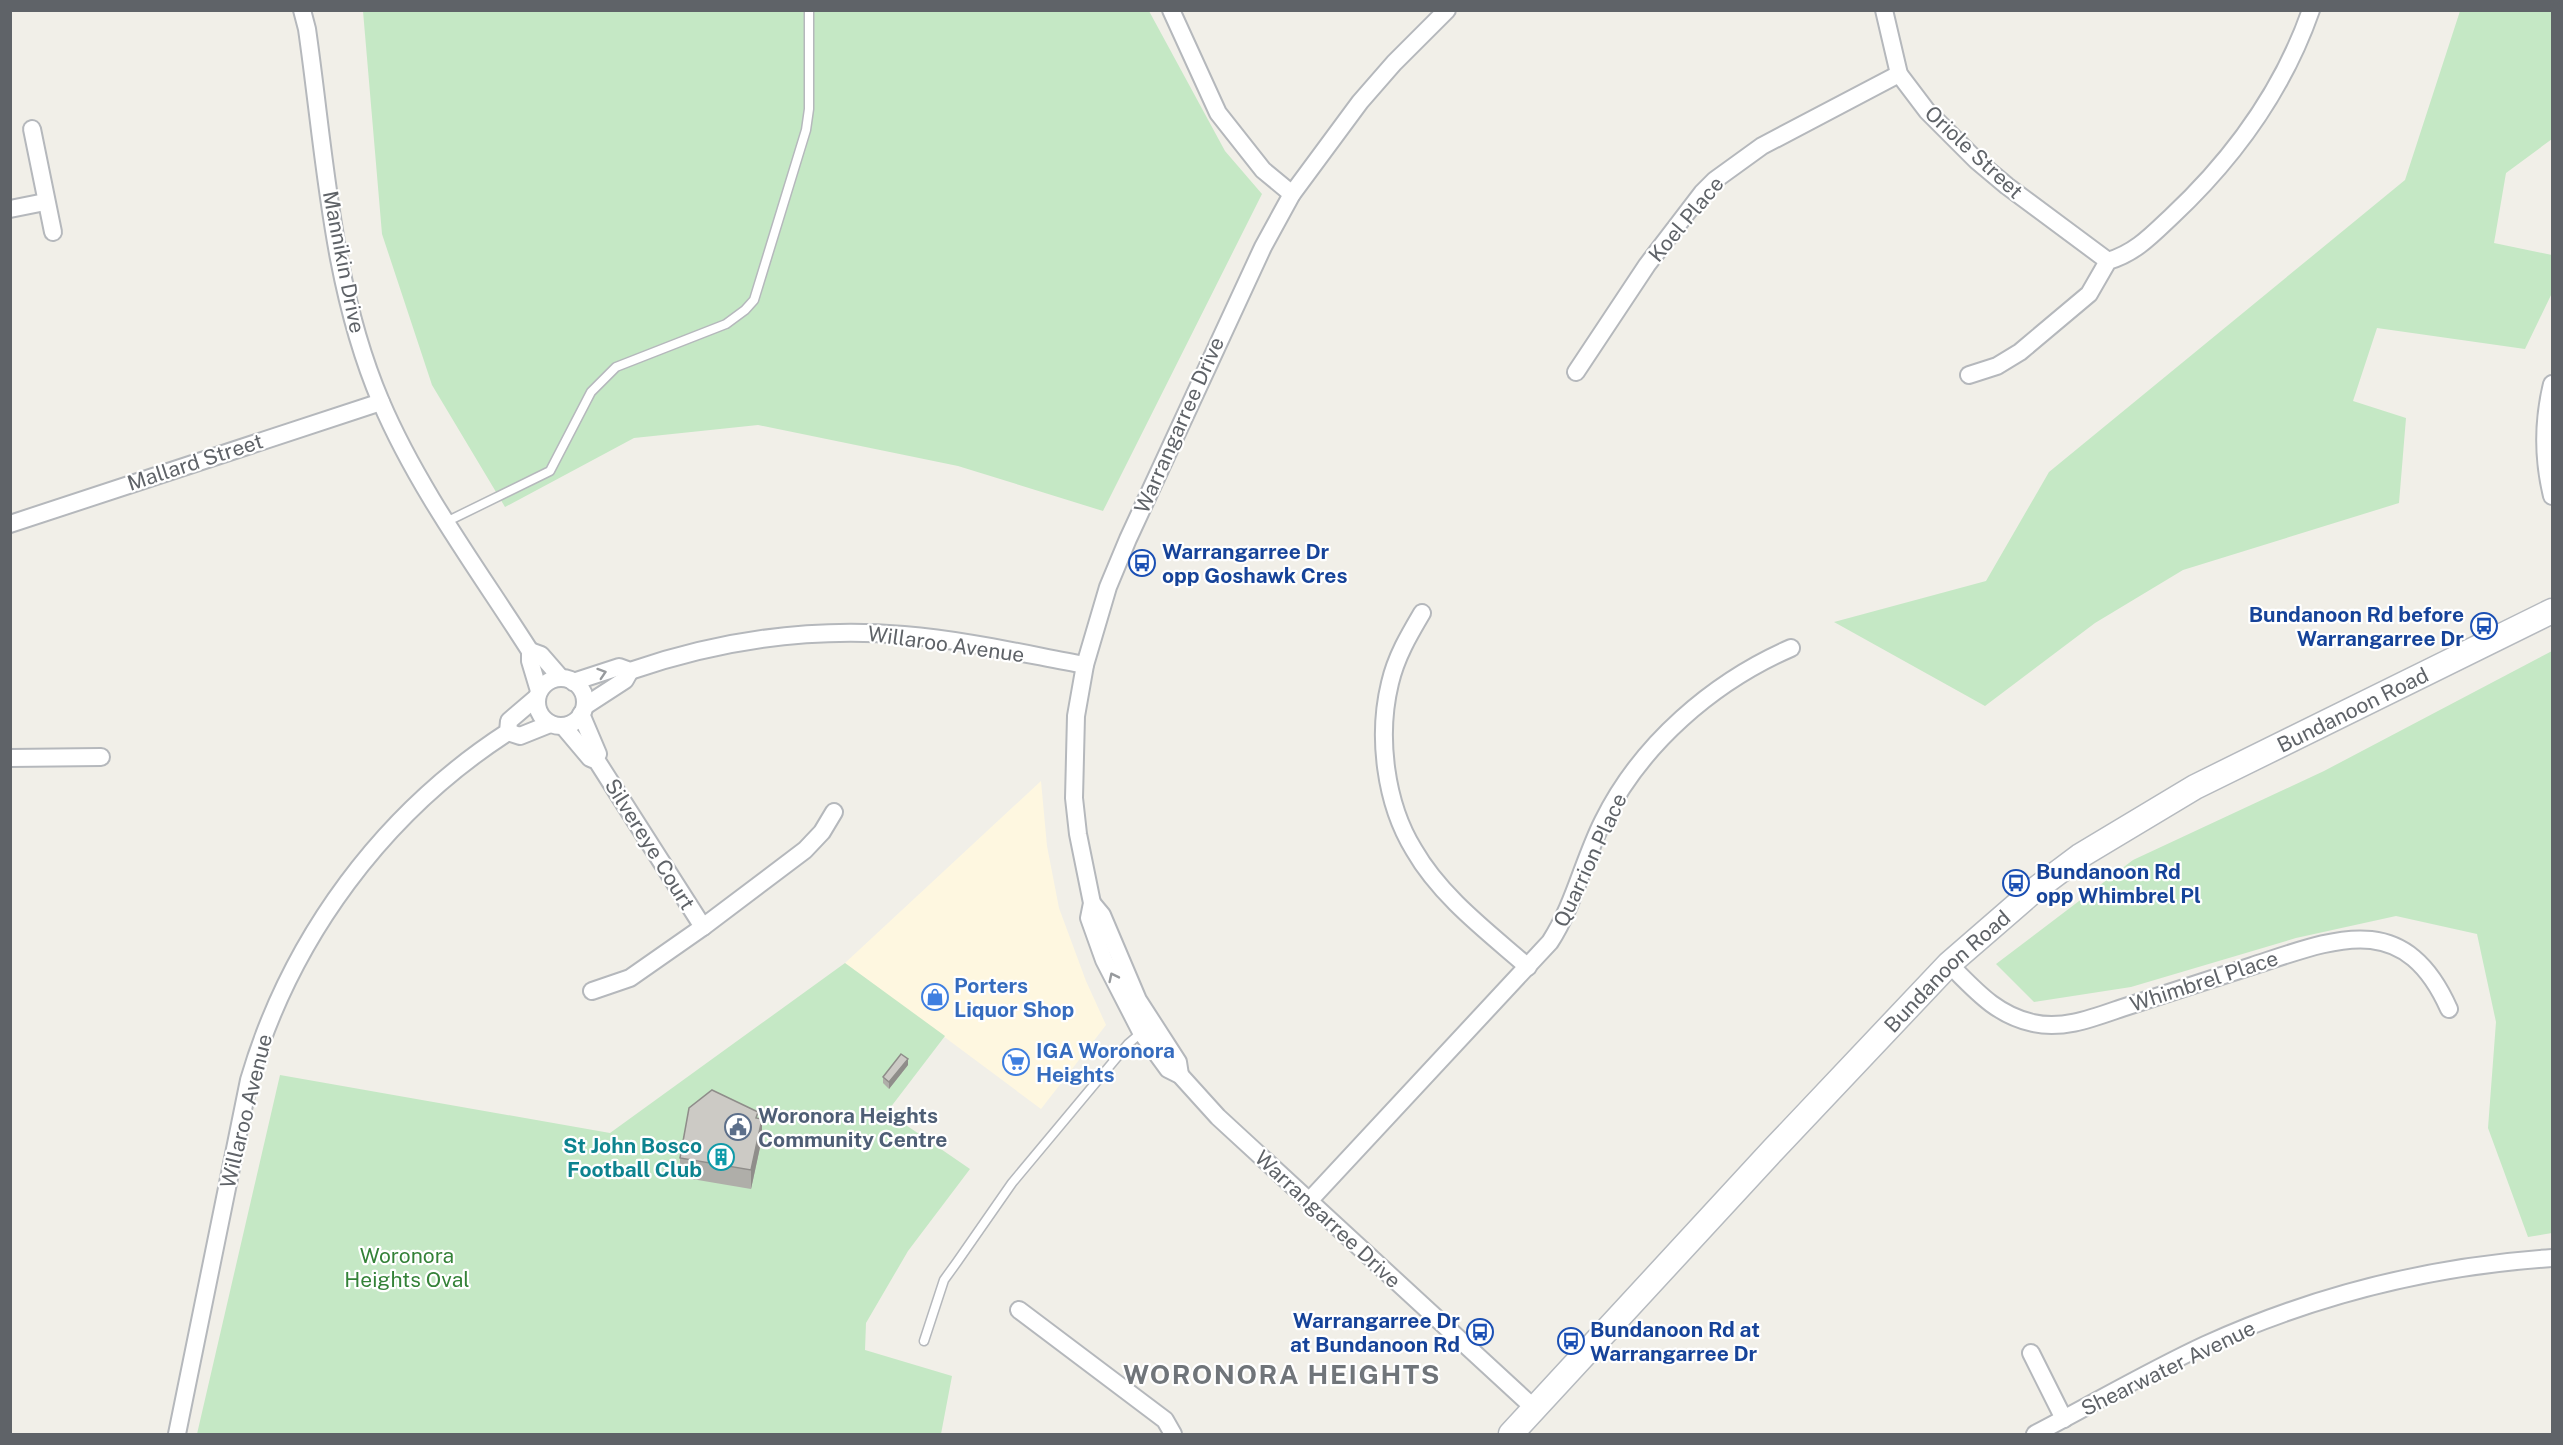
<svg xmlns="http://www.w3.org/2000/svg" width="2563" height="1445" font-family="'Public Sans',sans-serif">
	<rect width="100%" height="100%" fill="#f1efe8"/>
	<!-- commercial -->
	<polygon fill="#fef7e0" points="1041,781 1047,846 1059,908 1086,981 1106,1025 1041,1109 845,963"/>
	<!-- green -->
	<g fill="#c5e8c5">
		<polygon points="363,11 1149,11 1225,151 1262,194 1103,511 958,466 758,425 634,438 505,507 432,385 382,234"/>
		<polygon points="2460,11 2552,11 2552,139 2506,173 2494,243 2552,255 2552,293 2525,349 2377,328 2353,401 2406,418 2399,503 2183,570 2095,623 1985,706 1834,622 1986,581 2049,472 2405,180"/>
		<polygon points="2552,651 2552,1233 2528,1237 2488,1128 2496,1022 2477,934 2396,916 2296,938 2131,987 2034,1002 1996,964 2133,860 2324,771"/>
		<polygon points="845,963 945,1036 887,1112 970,1169 908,1251 866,1323 865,1350 952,1376 941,1434 197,1434 280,1075 610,1133"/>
	</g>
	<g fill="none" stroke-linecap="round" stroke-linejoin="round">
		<defs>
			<g id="lane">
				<polyline points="448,521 550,471 591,392 616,367 726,324 745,310 754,300 806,130 809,109 809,10"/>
				<polyline points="924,1341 944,1280 957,1262 1012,1183 1128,1044 1142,1032"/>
			</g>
			<g id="street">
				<path d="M302,10l5,19c18,125 24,256 74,373 37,87 98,169 149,249v10l9,30"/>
				<polyline points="1171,10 1218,113 1263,170 1292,194"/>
				<polyline points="1447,10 1394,63 1360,102 1292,194 1263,247 1128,539 1108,587 1085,665 1076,716 1074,798 1078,834 1092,903 1089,918 1104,960 1141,1032 1168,1069 1180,1075 1218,1117 1534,1408"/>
				<polyline points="1884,10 1899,74 1927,111 1976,160 2007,186 2108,261"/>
				<polyline points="32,129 53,232"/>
				<polyline points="10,209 45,202"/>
				<polyline points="1576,372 1647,265 1702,193 1715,180 1762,146 1899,74"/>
				<path d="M1969,375l28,-9 23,-14 69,-58 19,-33c27,-8 43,-25 63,-44 61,-57 112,-127 140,-207"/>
				<path d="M2552,384c-9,37 -9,75 0,112"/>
				<polyline points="10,524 381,402"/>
				<path d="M1422,613c-13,22 -26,44 -32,70 -13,53 -5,120 24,167 27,47 74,82 114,117"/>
				<polyline points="530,651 541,655 561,678"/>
				<circle cx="561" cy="702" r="24"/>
				<path d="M573,682l46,-15 11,4c90,-31 180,-44 274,-36 61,5 121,19 181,30"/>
				<polyline points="585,706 625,680 630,671"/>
				<polyline points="581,714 598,754"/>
				<polyline points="563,726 590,758 597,761 703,927"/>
				<polyline points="508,732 520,736 550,724"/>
				<polyline points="10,758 101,757"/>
				<polyline points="1092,903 1102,915 1138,1000 1178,1062 1180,1075"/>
				<path d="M1949,964c26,26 47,51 84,59 30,7 60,-5 89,-15 43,-14 87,-28 130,-42 83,-27 152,-58 197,43"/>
				<polyline points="592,991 630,978 703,927 805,850 822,832 834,812"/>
				<path d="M1309,1201l241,-259c24,-37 33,-81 53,-121 38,-77 110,-139 188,-173"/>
				<polyline points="1019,1310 1165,1420 1173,1434"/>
				<polyline points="2031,1353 2064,1419"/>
				<path d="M177,1434l72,-354c42,-143 134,-267 259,-348l1,-11 28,-24"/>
				<path d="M2035,1434c56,-29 112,-62 170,-89 110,-50 227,-79 347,-87"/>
			</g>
			<g id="secondary">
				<path id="s1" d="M1511,1434l263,-285 175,-185 83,-72 48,-36 115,-69 357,-176"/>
			</g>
		</defs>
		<!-- lane casing -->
		<use href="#lane" stroke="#b5b8bc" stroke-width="11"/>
		<!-- street casing -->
		<use href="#street" stroke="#b5b8bc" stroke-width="20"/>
		<!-- secondary casing -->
		<use href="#secondary" stroke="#b6babf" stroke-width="27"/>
		<!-- lane -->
		<use href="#lane" stroke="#fff" stroke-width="8"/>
		<!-- street -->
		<use href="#street" stroke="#fff" stroke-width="16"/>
		<!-- secondary -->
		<use href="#secondary" stroke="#fff" stroke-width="24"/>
	</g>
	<!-- wall -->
	<g fill="#afaea9">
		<polygon points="908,1065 889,1089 883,1083 883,1077"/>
		<polygon points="758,1118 762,1138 751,1189 680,1177 680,1158"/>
	</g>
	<!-- shaded-wall -->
	<g fill="#8f8d8a">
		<polygon points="908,1059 908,1065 889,1089 889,1082"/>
		<polygon points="762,1119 762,1138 751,1189 751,1170"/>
	</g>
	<!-- building -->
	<g fill="#cccac5" stroke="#8f8d8a" stroke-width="1.5">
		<polygon points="901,1054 908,1059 889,1082 883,1077"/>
		<polygon points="712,1090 758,1112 756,1118 762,1119 751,1170 680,1158 689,1108"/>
	</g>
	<!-- one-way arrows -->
	<defs><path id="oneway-chevron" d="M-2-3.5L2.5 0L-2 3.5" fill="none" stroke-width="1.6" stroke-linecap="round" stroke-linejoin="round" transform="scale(1.5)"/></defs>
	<g stroke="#979a9d">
		<use href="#oneway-chevron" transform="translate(602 673) rotate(-18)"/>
		<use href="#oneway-chevron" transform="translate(1113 977) rotate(-116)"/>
	</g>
	<!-- icons -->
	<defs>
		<symbol id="bus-ring" viewBox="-11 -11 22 22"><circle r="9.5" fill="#fff" stroke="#1a4fb4" stroke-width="1.5"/><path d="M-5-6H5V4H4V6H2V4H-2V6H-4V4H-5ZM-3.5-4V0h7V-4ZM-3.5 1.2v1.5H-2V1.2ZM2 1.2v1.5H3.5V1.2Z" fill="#1a4fb4"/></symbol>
		<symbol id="shop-ring" viewBox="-11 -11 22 22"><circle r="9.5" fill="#fff" stroke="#3f7fe0" stroke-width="1.5"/><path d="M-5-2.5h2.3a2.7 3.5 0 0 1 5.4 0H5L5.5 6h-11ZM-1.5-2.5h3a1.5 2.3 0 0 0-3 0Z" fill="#3f7fe0"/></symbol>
		<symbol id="supermarket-ring" viewBox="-11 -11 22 22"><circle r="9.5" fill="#fff" stroke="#3f7fe0" stroke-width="1.5"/><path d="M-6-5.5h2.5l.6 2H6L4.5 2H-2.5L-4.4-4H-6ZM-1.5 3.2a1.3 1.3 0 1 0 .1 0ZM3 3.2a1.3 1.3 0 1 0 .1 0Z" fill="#3f7fe0"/></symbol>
		<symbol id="civic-ring" viewBox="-11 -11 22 22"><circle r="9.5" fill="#fff" stroke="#5c6f8a" stroke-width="1.5"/><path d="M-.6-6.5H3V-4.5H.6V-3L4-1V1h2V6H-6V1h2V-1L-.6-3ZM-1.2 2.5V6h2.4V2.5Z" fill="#5c6f8a"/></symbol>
		<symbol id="building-ring" viewBox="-11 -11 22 22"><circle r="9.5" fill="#fff" stroke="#0f9aa8" stroke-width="1.5"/><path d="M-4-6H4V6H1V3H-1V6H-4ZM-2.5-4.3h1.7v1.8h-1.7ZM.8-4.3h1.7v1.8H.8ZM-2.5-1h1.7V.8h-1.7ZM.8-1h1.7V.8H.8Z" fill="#0f9aa8"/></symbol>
	</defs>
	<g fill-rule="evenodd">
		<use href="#bus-ring" x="1127" y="548" width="30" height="30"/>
		<use href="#bus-ring" x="2469" y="611" width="30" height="30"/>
		<use href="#bus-ring" x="2001" y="868" width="30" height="30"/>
		<use href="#shop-ring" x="920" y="982" width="30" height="30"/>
		<use href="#supermarket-ring" x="1001" y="1047" width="30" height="30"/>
		<use href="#civic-ring" x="723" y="1112" width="30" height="30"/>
		<use href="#building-ring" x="706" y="1142" width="30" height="30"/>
		<use href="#bus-ring" x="1465" y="1317" width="30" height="30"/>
		<use href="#bus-ring" x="1556" y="1326" width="30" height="30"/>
	</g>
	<g text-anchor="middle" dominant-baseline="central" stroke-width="4.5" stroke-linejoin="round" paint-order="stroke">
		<!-- street labels -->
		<g font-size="21" fill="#5f6368" stroke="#fff">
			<text transform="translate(1974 152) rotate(43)">Oriole Street</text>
			<text transform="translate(1686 219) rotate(-50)">Koel Place</text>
			<text transform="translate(344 262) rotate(79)">Mannikin Drive</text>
			<text transform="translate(1179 425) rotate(-66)">Warrangarree Drive</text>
			<text transform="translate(195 462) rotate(-18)">Mallard Street</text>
			<text transform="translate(946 644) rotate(8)">Willaroo Avenue</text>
			<text stroke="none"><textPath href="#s1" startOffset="1122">Bundanoon Road</textPath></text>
			<text transform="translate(650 844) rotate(58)">Silvereye Court</text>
			<text transform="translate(1590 860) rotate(-65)">Quarrion Place</text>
			<text stroke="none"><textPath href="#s1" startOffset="636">Bundanoon Road</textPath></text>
			<text transform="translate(2204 981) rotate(-18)">Whimbrel Place</text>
			<text transform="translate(246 1111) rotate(-76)">Willaroo Avenue</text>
			<text transform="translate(1328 1219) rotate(43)">Warrangarree Drive</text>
			<text transform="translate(2168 1368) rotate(-26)">Shearwater Avenue</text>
		</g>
		<!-- transit labels -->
		<g font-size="21" font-weight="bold" fill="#164399" stroke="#fff" text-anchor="start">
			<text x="1162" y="551">Warrangarree Dr<tspan x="1162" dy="24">opp Goshawk Cres</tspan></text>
			<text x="2464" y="614" text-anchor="end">Bundanoon Rd before<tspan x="2464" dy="24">Warrangarree Dr</tspan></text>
			<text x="2036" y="871">Bundanoon Rd<tspan x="2036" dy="24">opp Whimbrel Pl</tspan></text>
			<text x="1460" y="1320" text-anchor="end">Warrangarree Dr<tspan x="1460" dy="24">at Bundanoon Rd</tspan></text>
			<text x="1590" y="1329">Bundanoon Rd at<tspan x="1590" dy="24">Warrangarree Dr</tspan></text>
		</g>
		<!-- shop labels -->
		<g font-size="21" font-weight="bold" fill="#366cbe" stroke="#fff" text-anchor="start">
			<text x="954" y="985">Porters<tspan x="954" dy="24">Liquor Shop</tspan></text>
			<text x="1036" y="1050">IGA Woronora<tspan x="1036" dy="24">Heights</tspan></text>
		</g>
		<!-- service labels -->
		<g font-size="21" font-weight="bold" fill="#4e5e75" stroke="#fff" text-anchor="start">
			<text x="758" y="1115">Woronora Heights<tspan x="758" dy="24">Community Centre</tspan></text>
		</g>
		<!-- culture labels -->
		<g font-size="21" font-weight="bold" fill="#0d838f" stroke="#fff" text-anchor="end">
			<text x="702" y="1145">St John Bosco<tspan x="702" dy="24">Football Club</tspan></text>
		</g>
		<!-- park labels -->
		<g font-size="21" fill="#348238" stroke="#fff">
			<text x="407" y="1255">Woronora<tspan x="407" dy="24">Heights Oval</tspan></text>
		</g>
		<!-- district labels -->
		<g font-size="27" font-weight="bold" letter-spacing="1.5" fill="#70757a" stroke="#fff">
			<text x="1282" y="1374">WORONORA HEIGHTS</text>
		</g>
	</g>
	<!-- border -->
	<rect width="2563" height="1445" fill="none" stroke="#5f6368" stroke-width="24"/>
</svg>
